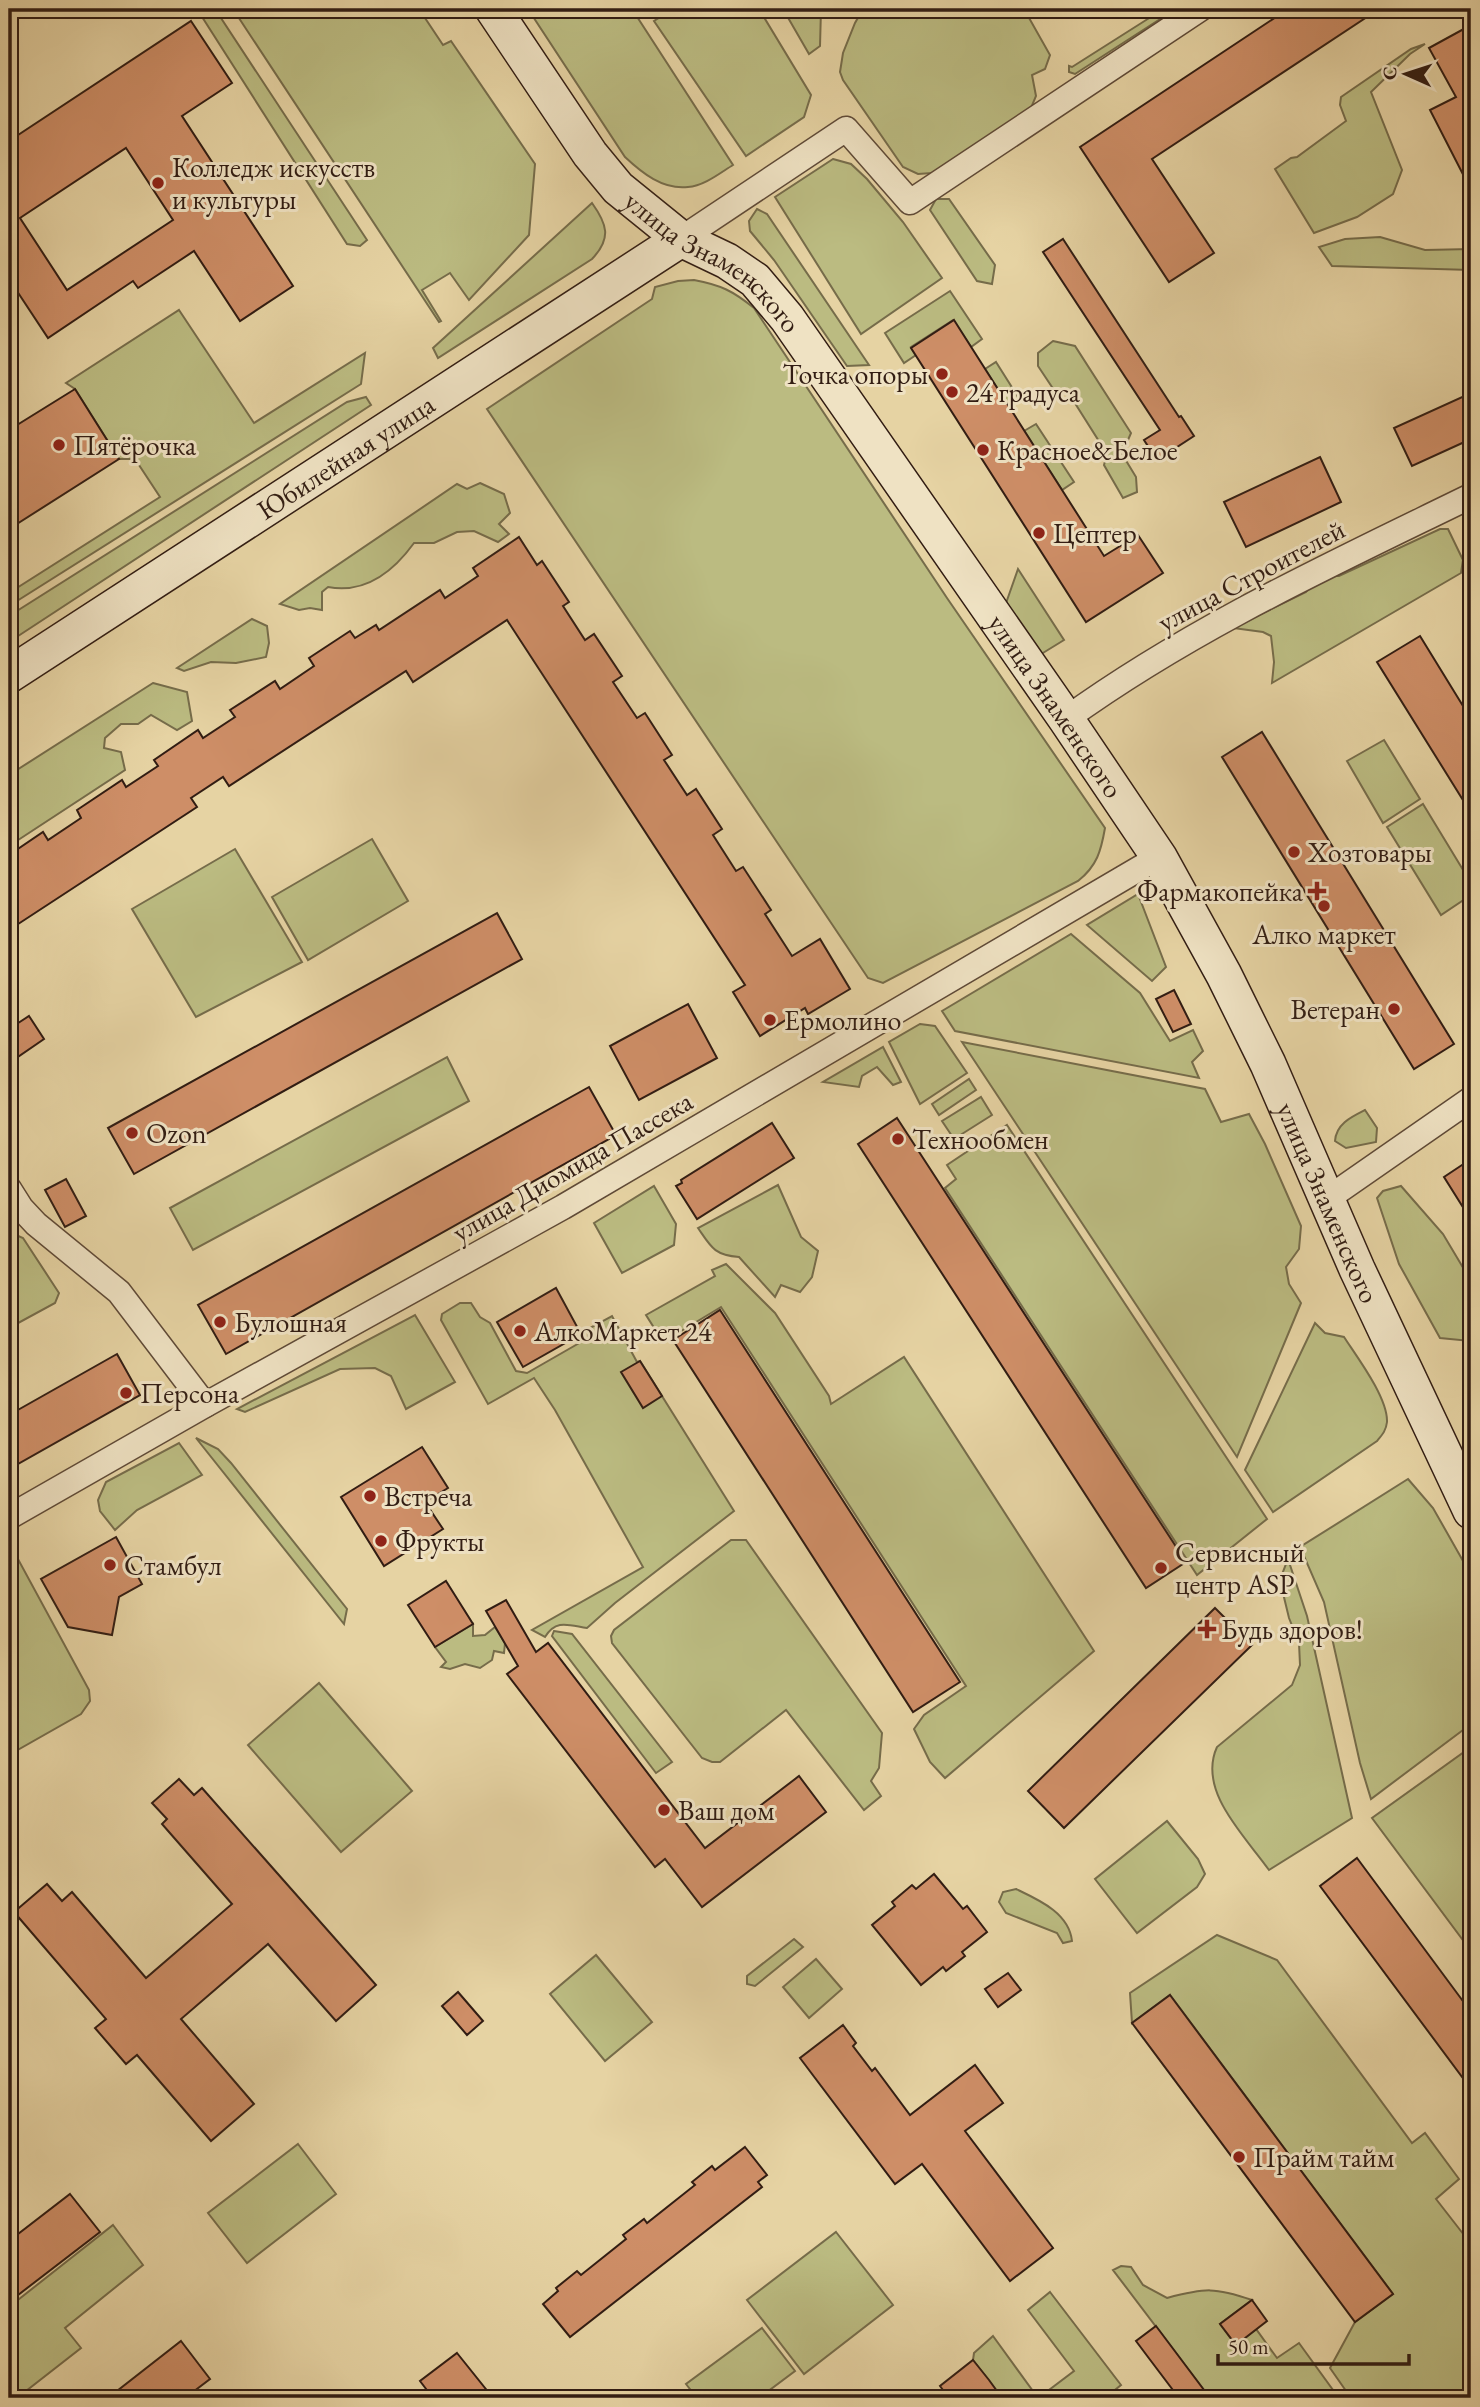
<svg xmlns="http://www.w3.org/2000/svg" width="1480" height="2407" font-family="'EB Garamond',serif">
	<rect width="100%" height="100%" fill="#e6d3a3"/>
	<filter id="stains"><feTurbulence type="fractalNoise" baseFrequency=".00286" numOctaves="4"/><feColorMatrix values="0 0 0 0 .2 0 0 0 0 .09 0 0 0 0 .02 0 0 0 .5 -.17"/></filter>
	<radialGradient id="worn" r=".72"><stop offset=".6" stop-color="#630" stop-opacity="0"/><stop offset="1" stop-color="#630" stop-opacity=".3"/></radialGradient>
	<!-- green -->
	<g fill="#bbbb81" stroke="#766c4a" stroke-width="2">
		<polygon points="197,9 215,9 367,240 360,246 347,244"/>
		<polygon points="233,9 419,9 443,45 451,41 535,164 529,235 469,300 450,273 422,290 441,321 439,322"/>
		<path d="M528,9h104l101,156c-13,8 -29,21 -45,22 -25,3 -46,-14 -63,-30z"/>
		<polygon points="673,9 759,9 811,95 804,117 746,156 654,21"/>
		<polygon points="783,9 821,9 820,46 809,54"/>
		<polygon points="863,9 1024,9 1050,55 1045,69 1032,75 1036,96 1031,108 932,173 918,174 903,167 843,80 840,72 843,53 855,23"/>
		<polygon points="1151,9 1171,9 1171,12 1075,74 1069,72 1069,66 1072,67 1154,15"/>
		<polygon points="1425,44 1410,54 1371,92 1402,170 1393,194 1357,217 1314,233 1275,169 1291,158 1297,157 1346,121 1340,105 1341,97 1411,49"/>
		<polygon points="833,159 851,164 867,179 903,222 942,278 861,334 775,197"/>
		<polygon points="936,199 949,199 995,265 992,284 977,281 930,210"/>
		<path d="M592,203c15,21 20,35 0,56l-154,99 -5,-10z"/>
		<polygon points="757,209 767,214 869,365 847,366 774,260 750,231 749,221"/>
		<polygon points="1380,237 1425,250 1471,249 1471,270 1332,266 1319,247 1345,239"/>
		<path d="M694,280c27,5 39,11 60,28l193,290 158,230c-4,23 -8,38 -27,53l-195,102 -15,-5 -381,-569 165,-110 3,-12 23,-6z"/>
		<polygon points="950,291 982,339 971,347 953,320 911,347 916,355 904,363 885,333"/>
		<polygon points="179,310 254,423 365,353 361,384 9,606 9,593 160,497 135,459 119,459 75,389 66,383"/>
		<polygon points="1053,341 1075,346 1131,433 1122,454 1136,477 1137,492 1123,498 1104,465 1107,454 1066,389 1056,393 1038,366 1038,353"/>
		<polygon points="996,362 1020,400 1009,407 985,369"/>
		<polygon points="366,397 371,405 9,642 9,616 347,402"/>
		<polygon points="1036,424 1074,482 1062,490 1024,431"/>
		<path d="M480,483l24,11 6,19 -11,11 10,10 -11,8 -24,-11 -17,1 -23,11h-20c-21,29 -49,51 -86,44l-6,5v18l-12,-2 -11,2 -19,-6 177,-120 10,5z"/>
		<path d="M1440,529h8l15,31 -2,13 -189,110 2,-21 -3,-26 -8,-4 -30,-4 73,-36c7,-10 21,-17 33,-16z"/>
		<polygon points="1018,569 1064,640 1038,656 1005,606"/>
		<polygon points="252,619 267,626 269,643 266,657 236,663 211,662 184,671 177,668"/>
		<polygon points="153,683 187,692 192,721 177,730 151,715 138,724 121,724 105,738 104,748 121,752 125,770 9,846 9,775"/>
		<polygon points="1384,740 1420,799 1383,823 1347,761"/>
		<polygon points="1423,804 1471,883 1471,895 1441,915 1387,827"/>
		<polygon points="372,839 408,901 308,960 272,897"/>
		<polygon points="235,849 302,962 196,1017 132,909"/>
		<polygon points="1138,894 1166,967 1152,981 1087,925"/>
		<polygon points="1071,934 1140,993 1170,1041 1193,1030 1203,1051 1192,1062 1199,1078 955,1031 942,1011"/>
		<polygon points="920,1024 935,1026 967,1073 920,1104 889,1042"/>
		<polygon points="962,1042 1205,1089 1221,1122 1249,1114 1265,1144 1301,1226 1299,1249 1286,1267 1289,1284 1301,1303 1237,1457"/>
		<polygon points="883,1047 901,1082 893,1085 877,1067 862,1076 859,1087 823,1082"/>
		<polygon points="447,1057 469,1101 193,1250 170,1208"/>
		<polygon points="969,1079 976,1090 939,1115 932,1104"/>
		<polygon points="981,1097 992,1115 954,1139 942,1121"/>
		<path d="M1365,1110l12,18 -1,14 -30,6 -11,-7c1,-17 16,-24 30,-31z"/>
		<polygon points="1007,1125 1267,1519 1197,1575 945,1188 956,1179 947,1165"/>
		<path d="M778,1185l23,52 17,14 -6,26 -12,15 -19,-7 -6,12 -36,-40c-25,-2 -28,-10 -41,-29z"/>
		<polygon points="654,1186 676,1224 674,1245 622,1273 594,1223"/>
		<polygon points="1401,1186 1443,1234 1471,1281 1470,1341 1440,1338 1399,1264 1377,1198 1383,1191"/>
		<polygon points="16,1235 23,1238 59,1293 55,1303 9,1328 9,1237"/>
		<polygon points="726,1264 775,1313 829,1396 831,1404 904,1357 1094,1651 945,1778 930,1762 914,1729 924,1715 966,1686 721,1307 663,1342 646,1315 715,1276 712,1270"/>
		<path d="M460,1303h11l9,14 10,6 26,48 11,2 61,-35v-9l24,-13 25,46 3,-1 94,150 -119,92 -28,25c-19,-3 -31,-9 -42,9l-13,-7 111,-63 -88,-157 -21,-32 -46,26 -47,-84 1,-6z"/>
		<polygon points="415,1315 455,1382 406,1409 391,1376 375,1368 340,1369 245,1412 237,1409"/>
		<path d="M1315,1323l10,10 19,4c13,20 44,61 43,85 -1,9 -5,13 -10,19l-104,71 -28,-42z"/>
		<polygon points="196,1438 218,1449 231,1463 347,1609 344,1624"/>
		<polygon points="179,1443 202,1475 137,1510 115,1530 100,1511 98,1500 106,1482"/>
		<polygon points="1408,1479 1433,1508 1471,1575 1471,1724 1371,1799 1360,1763 1324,1602 1300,1547"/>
		<polygon points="731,1540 746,1540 882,1733 879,1768 871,1781 881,1796 864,1810 786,1710 720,1762 712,1762 702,1758 612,1643 611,1636 614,1630"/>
		<polygon points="9,1547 12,1548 89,1690 90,1701 81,1714 14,1752 9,1752"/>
		<path d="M1288,1559l19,57 45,202 -83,52c-24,-34 -72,-79 -52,-123l75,-62 8,-20 -1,-22 -10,-25 -7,-29 -1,-12z"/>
		<polygon points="473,1624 473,1636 485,1635 495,1627 505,1643 504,1653 494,1651 492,1660 480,1668 465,1664 450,1669 441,1667 446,1662 435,1647"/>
		<polygon points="554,1631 572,1634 672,1762 656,1773 552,1636"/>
		<polygon points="319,1683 412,1791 341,1852 248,1745"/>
		<polygon points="1471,1747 1471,1951 1372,1818"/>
		<polygon points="1167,1821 1198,1859 1205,1874 1197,1887 1137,1933 1095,1879"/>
		<path d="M1016,1889c23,11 53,24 56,52l-9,2 -6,-10 -51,-20 -7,-11 4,-10z"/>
		<polygon points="1217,1935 1277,1960 1412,2143 1425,2133 1459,2179 1436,2199 1471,2244 1471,2385 1467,2388 1471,2398 1351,2398 1330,2368 1355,2322 1393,2294 1170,1995 1132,2023 1130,1993"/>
		<polygon points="794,1939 803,1947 755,1986 747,1984 747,1976"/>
		<polygon points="596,1955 652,2022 605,2061 550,1994"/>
		<polygon points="816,1959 842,1989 809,2018 783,1987"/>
		<polygon points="298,2144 336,2194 247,2263 208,2213"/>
		<polygon points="113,2225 143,2265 65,2328 81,2348 17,2398 9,2398 9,2307"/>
		<polygon points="836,2232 893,2305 804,2374 747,2300"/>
		<path d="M1121,2266l10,1 12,18 24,13c38,-10 48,-11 85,2l-32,24 15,20 21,-15 21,29 22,-15 34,47 -12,8h-111l-97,-128z"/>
		<polygon points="1050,2292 1121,2385 1105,2398 1045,2398 1045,2393 1074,2371 1028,2310"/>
		<polygon points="762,2328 795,2371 759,2398 697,2398 686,2384"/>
		<polygon points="993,2336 1038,2398 1002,2398 973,2360 974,2353"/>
	</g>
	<!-- building -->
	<g fill="#ce8e67" stroke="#321d13" stroke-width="2" fill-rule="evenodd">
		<polygon points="1288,9 1379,9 1152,159 1214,253 1169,282 1080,147"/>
		<path d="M191,21l41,62 -50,33 111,170 -53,35 -46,-70 -56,37 -5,-7 -85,57 -39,-59v-138zM126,148l47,72 -106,70 -47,-72z"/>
		<polygon points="1471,25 1471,190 1430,110 1456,97 1429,48"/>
		<polygon points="1063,239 1179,417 1181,416 1194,436 1157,460 1144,440 1160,430 1043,252"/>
		<polygon points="954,320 1104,556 1138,535 1163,573 1086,622 911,348"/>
		<polygon points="75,389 119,459 9,529 9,430"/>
		<polygon points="1471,393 1471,439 1412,466 1394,428"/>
		<polygon points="1320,457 1341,502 1246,547 1224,502"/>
		<polygon points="519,537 537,565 542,561 569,602 563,606 585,640 594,634 622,676 613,682 637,718 645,713 672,755 664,760 687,795 696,789 722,829 713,835 736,871 743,867 771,910 765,914 792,956 820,939 850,989 808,1014 805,1008 760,1036 733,992 745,985 507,620 413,682 406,671 229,786 223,777 191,798 197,807 9,930 9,855 43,832 48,840 81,818 77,810 122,780 126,787 158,766 154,760 198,730 203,738 235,717 230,710 275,681 280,689 314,666 309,658 350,631 355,638 376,625 379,630 440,590 445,598 478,576 473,568"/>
		<polygon points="1420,636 1471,719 1471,813 1377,662"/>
		<polygon points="1262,732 1454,1044 1414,1069 1222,757"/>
		<polygon points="497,913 522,959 134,1174 108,1128"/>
		<polygon points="1174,990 1191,1024 1173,1032 1156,999"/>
		<polygon points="688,1004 717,1058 639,1100 610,1046"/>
		<polygon points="29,1016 44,1039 9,1063 9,1029"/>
		<polygon points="589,1087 616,1135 226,1354 198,1305"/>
		<polygon points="897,1118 1186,1562 1146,1588 858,1144"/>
		<polygon points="772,1123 794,1158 697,1219 676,1186 682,1183 681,1180"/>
		<polygon points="1471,1159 1471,1220 1444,1177"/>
		<polygon points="66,1179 86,1216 65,1227 45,1190"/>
		<polygon points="556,1288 581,1334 523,1367 497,1322"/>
		<polygon points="720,1310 960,1682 913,1712 673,1340"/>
		<polygon points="117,1354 140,1395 9,1469 9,1415"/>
		<polygon points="640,1361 662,1396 643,1408 621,1372"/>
		<polygon points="422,1447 448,1488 425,1502 443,1529 384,1566 341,1497"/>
		<polygon points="116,1537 142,1584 119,1597 112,1635 68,1627 41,1579"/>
		<polygon points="446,1581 473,1624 435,1647 408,1605"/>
		<polygon points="506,1600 536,1652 548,1643 705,1848 799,1776 826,1812 702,1907 665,1859 655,1867 507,1674 518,1666 486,1611"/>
		<polygon points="1215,1608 1252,1645 1064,1828 1028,1791"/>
		<polygon points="179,1779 194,1795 202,1788 376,1985 336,2021 268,1944 181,2019 254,2104 211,2141 137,2055 126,2064 95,2028 106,2019 14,1912 47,1884 62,1901 72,1892 146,1978 232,1904 162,1824 167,1819 152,1803"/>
		<polygon points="1357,1858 1471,2012 1471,2089 1320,1886"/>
		<polygon points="934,1874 963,1909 967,1906 987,1932 962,1952 965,1956 946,1971 943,1967 921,1985 872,1925 895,1906 892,1902 912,1885 916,1889"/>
		<polygon points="1008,1973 1021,1990 998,2007 985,1989"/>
		<polygon points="458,1992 483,2021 467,2035 442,2006"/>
		<polygon points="1170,1995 1393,2294 1355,2322 1132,2023"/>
		<polygon points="843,2025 856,2043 853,2046 872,2071 875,2068 910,2115 975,2065 1003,2103 965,2131 1053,2248 1010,2281 922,2164 895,2184 800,2058"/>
		<polygon points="745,2147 767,2175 758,2182 762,2187 570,2337 543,2304 558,2291 556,2288 577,2271 581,2275 626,2239 623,2235 644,2219 647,2223 695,2185 692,2182 712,2166 715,2170"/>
		<polygon points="70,2194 100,2232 9,2302 9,2241"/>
		<polygon points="1252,2300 1267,2321 1236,2345 1220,2324"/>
		<polygon points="1156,2326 1210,2398 1179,2398 1151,2361 1136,2341"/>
		<polygon points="181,2341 210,2379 185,2398 108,2398"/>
		<polygon points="457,2353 493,2398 433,2398 420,2381"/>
		<polygon points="973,2360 989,2380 1002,2398 949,2398 940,2386"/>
	</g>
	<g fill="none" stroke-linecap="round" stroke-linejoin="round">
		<defs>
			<g id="minor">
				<polyline points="681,239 846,129 910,202 1200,9"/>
				<path d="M1066,719c126,-91 266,-155 405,-223"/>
				<polyline points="9,1189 21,1208 36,1224 119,1292 205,1405"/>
				<polyline points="1327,1199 1471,1099"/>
				<polyline points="9,1517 205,1405 563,1207 1159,857"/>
			</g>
			<g id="secondary">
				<path id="s1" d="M493,9l97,145 28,34 63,51 46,22 28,19 32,38 279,401 93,138 65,118 44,89 89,205 114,242"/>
				<path id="s2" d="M9,675l672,-436"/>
			</g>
		</defs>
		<!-- minor casing -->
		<use href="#minor" stroke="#5f4a37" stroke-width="27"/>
		<!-- secondary casing -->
		<use href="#secondary" stroke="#321d13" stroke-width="38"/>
		<!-- minor -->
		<use href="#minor" stroke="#efe2c3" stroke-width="24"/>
		<!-- secondary -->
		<use href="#secondary" stroke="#efe2c3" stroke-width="35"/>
	</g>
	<!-- markers -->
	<g fill="#8f2418" stroke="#efe2c3" stroke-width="2.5">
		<circle cx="158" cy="183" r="7"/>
		<circle cx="942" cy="374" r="7"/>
		<circle cx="952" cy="392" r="7"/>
		<circle cx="59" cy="445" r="7"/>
		<circle cx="983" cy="450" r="7"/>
		<circle cx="1039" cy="533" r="7"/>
		<circle cx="1294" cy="852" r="7"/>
		<path d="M1313.5 880.5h7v7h7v7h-7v7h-7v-7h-7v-7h7z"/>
		<circle cx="1324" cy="906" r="7"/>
		<circle cx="1394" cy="1009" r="7"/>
		<circle cx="770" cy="1020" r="7"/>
		<circle cx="132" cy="1133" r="7"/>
		<circle cx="898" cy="1139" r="7"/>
		<circle cx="220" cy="1322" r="7"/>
		<circle cx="520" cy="1331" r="7"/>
		<circle cx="126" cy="1393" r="7"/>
		<circle cx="370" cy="1496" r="7"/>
		<circle cx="381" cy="1541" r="7"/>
		<circle cx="110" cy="1565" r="7"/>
		<circle cx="1161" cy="1568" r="7"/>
		<path d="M1203.5 1618.5h7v7h7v7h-7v7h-7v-7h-7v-7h7z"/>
		<circle cx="664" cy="1810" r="7"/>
		<circle cx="1239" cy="2157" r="7"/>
	</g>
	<g text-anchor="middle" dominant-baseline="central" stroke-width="6" stroke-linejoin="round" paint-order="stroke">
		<!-- poi labels -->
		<g font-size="28" fill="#321d13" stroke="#efe2c3" text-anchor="start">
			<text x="172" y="167">Колледж искусств<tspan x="172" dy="32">и культуры</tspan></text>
			<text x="928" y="374" text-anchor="end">Точка опоры</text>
			<text x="966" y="392">24 градуса</text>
			<text x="73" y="445">Пятёрочка</text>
			<text x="997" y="450">Красное&amp;Белое</text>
			<text x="1053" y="533">Цептер</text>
			<text x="1308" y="852">Хозтовары</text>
			<text x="1303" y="891" text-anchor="end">Фармакопейка</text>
			<text x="1324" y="934" text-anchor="middle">Алко маркет</text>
			<text x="1380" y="1009" text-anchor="end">Ветеран</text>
			<text x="784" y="1020">Ермолино</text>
			<text x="146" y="1133">Ozon</text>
			<text x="912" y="1139">Технообмен</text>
			<text x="234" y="1322">Булошная</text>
			<text x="534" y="1331">АлкоМаркет 24</text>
			<text x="140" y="1393">Персона</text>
			<text x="384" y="1496">Встреча</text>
			<text x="395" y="1541">Фрукты</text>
			<text x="1175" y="1552">Сервисный<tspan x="1175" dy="32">центр ASP</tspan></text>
			<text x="124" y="1565">Стамбул</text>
			<text x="1221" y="1629">Будь здоров!</text>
			<text x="678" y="1810">Ваш дом</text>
			<text x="1253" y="2157">Прайм тайм</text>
		</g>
		<!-- street labels -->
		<g font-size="28" fill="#321d13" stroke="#efe2c3">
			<text stroke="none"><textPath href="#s1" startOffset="340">улица Знаменского</textPath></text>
			<text stroke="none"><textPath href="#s2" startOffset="401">Юбилейная улица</textPath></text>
			<text transform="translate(1251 575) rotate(-28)">улица Строителей</text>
			<text stroke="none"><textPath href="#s1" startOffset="906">улица Знаменского</textPath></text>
			<text transform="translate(572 1166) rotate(-30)">улица Диомида Пассека</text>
			<text stroke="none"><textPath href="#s1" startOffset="1474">улица Знаменского</textPath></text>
		</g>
	</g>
	<!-- margin -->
	<rect width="1480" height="2407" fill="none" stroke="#e6d3a3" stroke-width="35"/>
	<rect x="10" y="10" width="1459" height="2386" fill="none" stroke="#321d13" stroke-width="3.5"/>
	<rect x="18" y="18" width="1445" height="2372" fill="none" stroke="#321d13" stroke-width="2"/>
	<!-- north arrow -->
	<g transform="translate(1406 74) rotate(273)" stroke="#efe2c3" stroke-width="5" paint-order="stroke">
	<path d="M0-5L12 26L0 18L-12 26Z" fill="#321d13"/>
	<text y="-10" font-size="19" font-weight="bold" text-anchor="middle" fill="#321d13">С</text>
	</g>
	<!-- scale -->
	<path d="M1218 2354v10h191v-10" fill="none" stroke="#321d13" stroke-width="3.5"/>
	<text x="1228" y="2354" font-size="21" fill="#321d13" stroke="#efe2c3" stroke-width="5" paint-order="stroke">50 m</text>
	<rect width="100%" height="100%" filter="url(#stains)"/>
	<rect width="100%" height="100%" fill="url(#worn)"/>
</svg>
